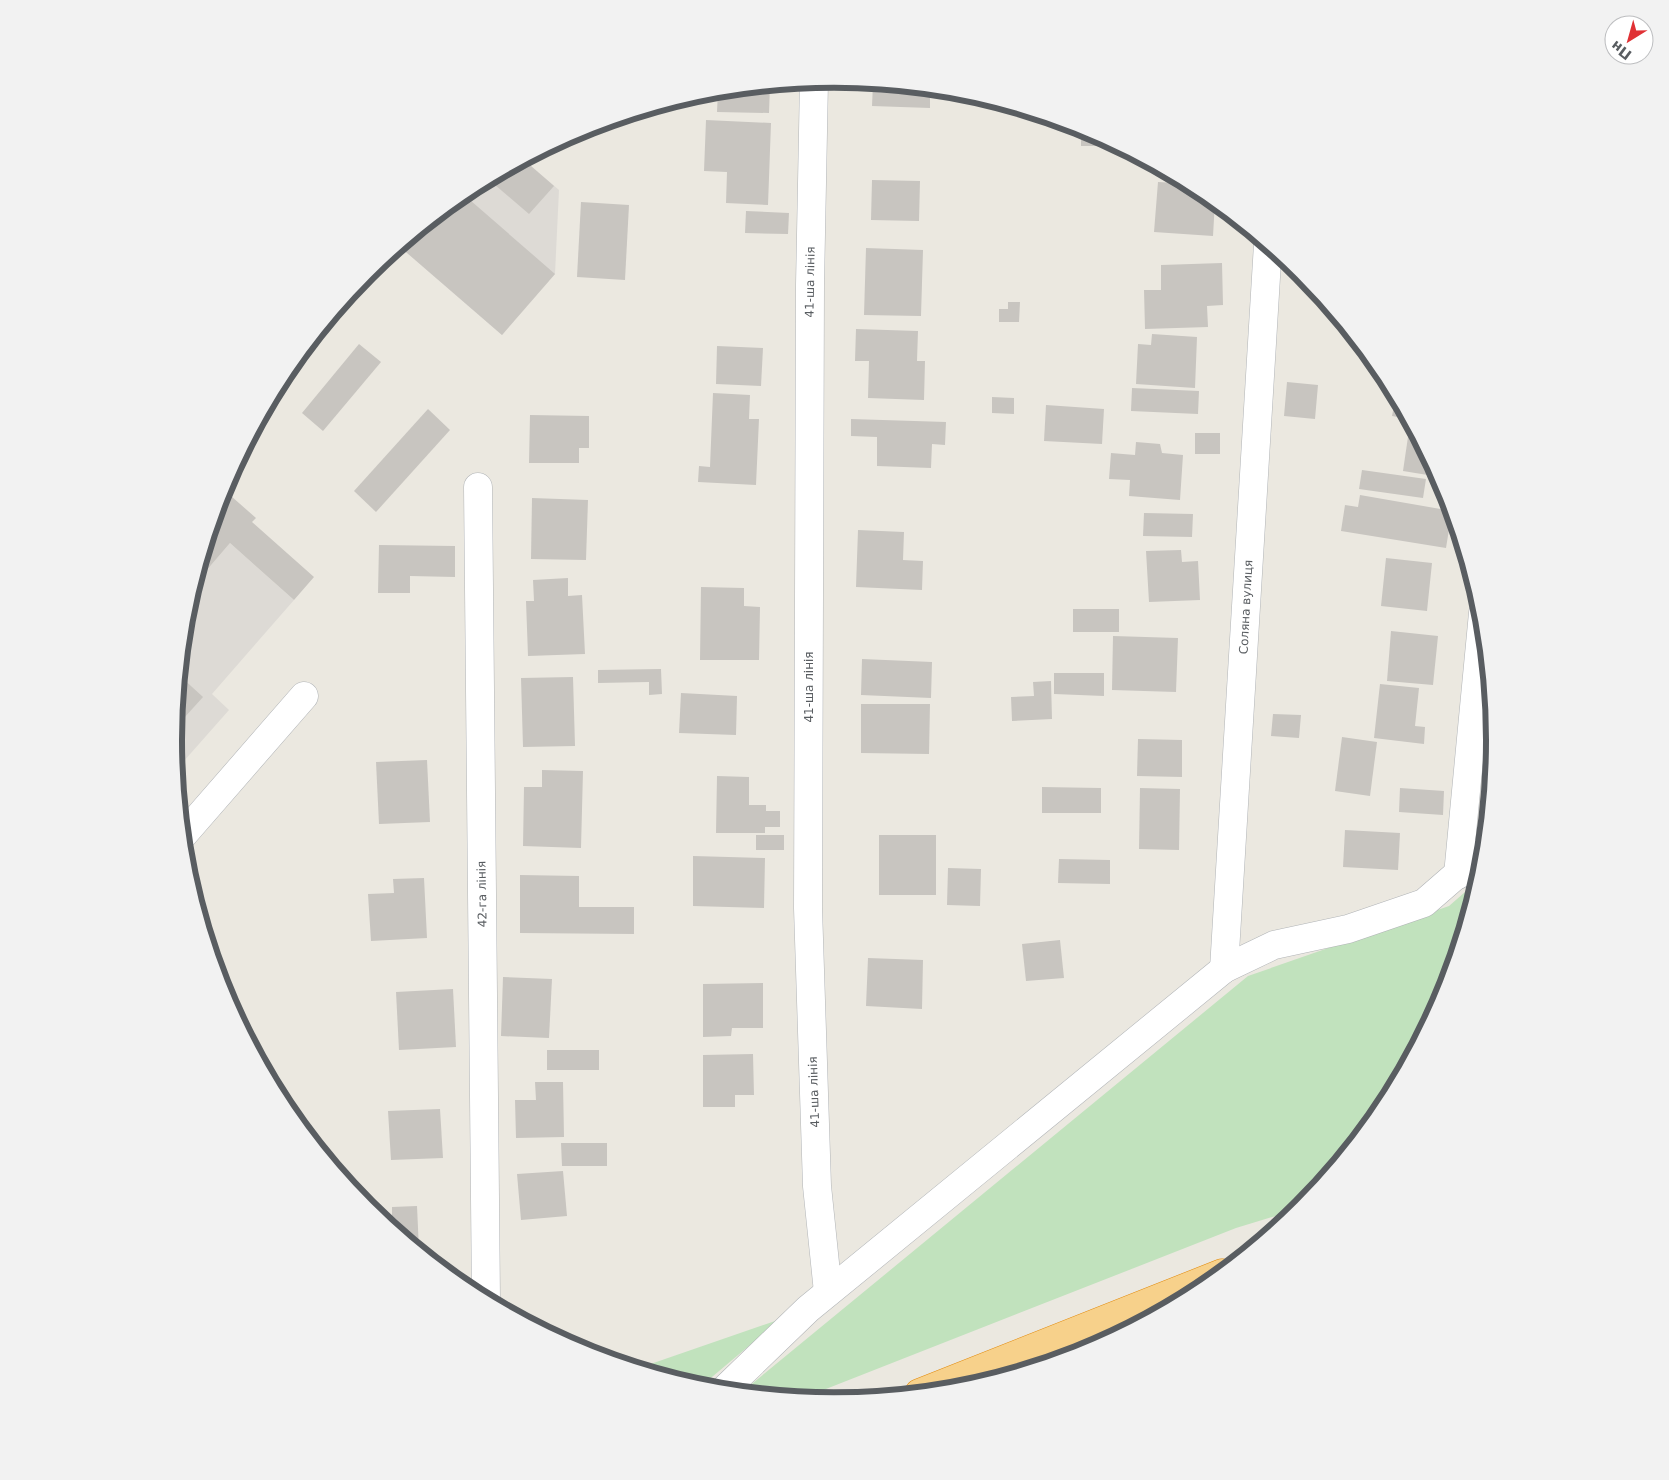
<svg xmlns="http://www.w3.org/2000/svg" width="1669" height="1480" font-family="'DejaVu Sans',sans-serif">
	<rect width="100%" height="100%" fill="#ebe8e0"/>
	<!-- industrial -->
	<g fill="#dddad5">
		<polygon points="524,160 559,190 555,274 502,335 399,246 467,190"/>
		<polygon points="230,543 294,600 212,694 229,710 176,770 173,740 186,611 194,585"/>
	</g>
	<!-- green -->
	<g fill="#c1e2bd">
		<polygon points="1480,879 1445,993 1384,1108 1302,1208 1236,1228 803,1398 742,1392 1248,976 1449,906"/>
		<polygon points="781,1319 700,1387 639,1368"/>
	</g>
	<!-- building -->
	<g fill="#c8c5c0">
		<polygon points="873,83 930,88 930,108 872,106"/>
		<polygon points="770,85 769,113 717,112 718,90"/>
		<polygon points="706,120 771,123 768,205 726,203 727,172 704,171"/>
		<polygon points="1081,127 1105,139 1105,146 1081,146"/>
		<polygon points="524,160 554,186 529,214 488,179"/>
		<polygon points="1177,177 1202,190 1215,201 1213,236 1154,232 1158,182 1177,183"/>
		<polygon points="872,180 920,181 919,221 871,220"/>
		<polygon points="463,194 555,274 502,335 399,246"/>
		<polygon points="581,202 629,205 625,280 577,277"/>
		<polygon points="746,211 789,213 788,234 745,233"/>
		<polygon points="866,248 923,250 921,316 864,315"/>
		<polygon points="1222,263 1223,305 1207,306 1208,327 1145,329 1144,290 1161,290 1161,265"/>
		<polygon points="1008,302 1020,302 1019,322 999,322 999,309 1008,309"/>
		<polygon points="856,329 918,331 917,361 925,361 924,400 868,398 869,361 855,361"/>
		<polygon points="1152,334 1197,337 1195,388 1136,384 1138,344 1151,345"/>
		<polygon points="359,344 381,362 323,431 302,413"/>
		<polygon points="717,346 763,348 761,386 716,384"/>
		<polygon points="1287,382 1318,385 1315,419 1284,416"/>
		<polygon points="1132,388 1199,391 1198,414 1131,411"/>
		<polygon points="713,393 750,395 749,419 759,419 756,485 698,482 699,466 710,467"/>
		<polygon points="992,397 1014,398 1014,414 992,413"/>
		<polygon points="1395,400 1399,401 1409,419 1392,416"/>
		<polygon points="1046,405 1104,409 1102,444 1044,441"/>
		<polygon points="428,409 450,430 376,512 354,491"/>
		<polygon points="530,415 589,416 589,448 579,448 579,463 529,463"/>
		<polygon points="851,419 946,422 945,445 932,444 931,468 877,466 877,437 851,436"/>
		<polygon points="1409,430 1416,432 1440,477 1403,471"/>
		<rect x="1195" y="433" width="25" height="21"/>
		<polygon points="1136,442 1160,444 1162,453 1183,455 1180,500 1129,496 1130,480 1109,479 1111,453 1135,455"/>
		<polygon points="1362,470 1426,479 1423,498 1359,489"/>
		<polygon points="223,489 256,518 252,522 314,577 294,600 230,543 194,585"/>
		<polygon points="1360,495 1452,511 1446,548 1341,531 1345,505 1358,507"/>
		<polygon points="532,498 588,500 586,560 531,559"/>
		<polygon points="1144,513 1193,514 1192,537 1143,536"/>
		<polygon points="858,530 904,532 903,560 923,561 922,590 856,587"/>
		<polygon points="379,545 455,546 455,577 410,576 410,593 378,593"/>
		<polygon points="1181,550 1182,562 1198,561 1200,600 1149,602 1146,551"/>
		<polygon points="1386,558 1432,563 1427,611 1381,606"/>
		<polygon points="568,578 568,596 582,595 585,654 528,656 526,601 534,601 533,580"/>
		<polygon points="701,587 744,588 744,606 760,607 759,660 700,660"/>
		<rect x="1073" y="609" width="46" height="23"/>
		<polygon points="1391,631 1438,636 1433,685 1387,681"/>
		<polygon points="1113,636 1178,638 1176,692 1112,690"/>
		<polygon points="862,659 932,662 931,698 861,695"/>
		<polygon points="661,669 662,694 649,695 649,682 598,683 598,670"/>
		<polygon points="1054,673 1104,673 1104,696 1054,694"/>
		<polygon points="180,676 203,697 174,729"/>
		<polygon points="573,677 575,746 523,747 521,678"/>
		<polygon points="1051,681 1052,719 1012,721 1011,697 1034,696 1033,682"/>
		<polygon points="1380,684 1419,688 1415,726 1425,727 1424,744 1374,738"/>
		<polygon points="681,693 737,696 736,735 679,733"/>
		<polygon points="861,704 930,704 929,754 861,753"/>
		<polygon points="1273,714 1301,715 1299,738 1271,736"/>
		<polygon points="1342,737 1377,742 1370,796 1335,791"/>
		<polygon points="1138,739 1182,740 1182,777 1137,776"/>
		<polygon points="427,760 430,822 379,824 376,762"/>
		<polygon points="542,770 583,771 581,848 523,846 524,787 542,787"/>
		<polygon points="717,776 749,777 749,805 766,805 766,811 780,811 780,827 765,827 765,833 716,833"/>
		<polygon points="1042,787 1101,788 1101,813 1042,813"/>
		<polygon points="1140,788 1180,789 1179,850 1139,849"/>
		<polygon points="1400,788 1444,791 1443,815 1399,812"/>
		<polygon points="1345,830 1400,833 1398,870 1343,867"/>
		<rect x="756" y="835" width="28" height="15"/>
		<rect x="879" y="835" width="57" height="60"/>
		<polygon points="693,856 765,858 764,908 693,906"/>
		<polygon points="1059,859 1110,860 1110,884 1058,883"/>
		<polygon points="948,868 981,869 980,906 947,905"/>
		<polygon points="520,875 579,876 579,907 634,907 634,934 520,933"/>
		<polygon points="424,878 427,938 371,941 368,894 394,893 393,879"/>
		<polygon points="1060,940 1064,978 1026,981 1022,944"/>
		<polygon points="868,958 923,960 922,1009 866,1006"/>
		<polygon points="503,977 552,979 549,1038 501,1036"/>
		<polygon points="763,983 763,1028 732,1028 731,1036 703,1037 703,984"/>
		<polygon points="453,989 456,1047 399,1050 396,992"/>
		<rect x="547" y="1050" width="52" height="20"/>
		<polygon points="753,1054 754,1095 735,1095 735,1107 703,1107 703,1055"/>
		<polygon points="535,1082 563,1082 564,1137 516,1138 515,1100 536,1100"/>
		<polygon points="440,1109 443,1158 391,1160 388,1111"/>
		<polygon points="561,1143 607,1143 607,1166 562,1166"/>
		<polygon points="563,1171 567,1216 521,1220 517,1174"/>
		<polygon points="417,1206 419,1250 392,1229 392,1207"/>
	</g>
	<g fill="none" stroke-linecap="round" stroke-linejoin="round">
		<defs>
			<g id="minor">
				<polyline points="814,81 810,285 808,908 817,1186 828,1292"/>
				<polyline points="478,487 486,1300"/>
				<polyline points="183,835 304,696"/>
				<polyline points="1458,875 1483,613"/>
				<polyline points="1224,969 1268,244"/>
				<polyline points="724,1390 808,1309 1224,969 1274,945 1348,929 1424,903 1485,850"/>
			</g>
			<polyline id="highway" points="919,1393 1222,1273"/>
		</defs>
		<!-- minor casing -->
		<use href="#minor" stroke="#b1b4b7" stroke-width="29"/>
		<!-- highway casing -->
		<use href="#highway" stroke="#e1890a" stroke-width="29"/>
		<!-- minor -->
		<use href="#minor" stroke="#fff" stroke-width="28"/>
		<!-- highway -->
		<use href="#highway" stroke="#f7d18b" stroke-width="28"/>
	</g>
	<g text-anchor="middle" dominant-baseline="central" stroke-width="5" stroke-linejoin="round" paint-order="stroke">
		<!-- street labels -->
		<g font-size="12" fill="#595d61" stroke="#fff">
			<text transform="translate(810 282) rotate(-89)">41-ша лінія</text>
			<text transform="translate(1246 607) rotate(-87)">Соляна вулиця</text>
			<text transform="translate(809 687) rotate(-90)">41-ша лінія</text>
			<text transform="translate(482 894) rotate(-91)">42-га лінія</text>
			<text transform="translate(814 1092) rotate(-92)">41-ша лінія</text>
		</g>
	</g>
	<!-- crop -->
	<path d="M0 0H1669V1480H0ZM182 740a652 652 0 1 1 1304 0a652 652 0 1 1-1304 0Z" fill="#f2f2f2" fill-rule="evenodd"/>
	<path fill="none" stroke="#595d61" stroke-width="6" d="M182 740a652 652 0 1 1 1304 0a652 652 0 1 1-1304 0Z"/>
	<!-- north arrow -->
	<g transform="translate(1629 40) rotate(217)"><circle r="24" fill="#ffffff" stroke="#bdbec0"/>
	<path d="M0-4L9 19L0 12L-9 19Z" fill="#e03135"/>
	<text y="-8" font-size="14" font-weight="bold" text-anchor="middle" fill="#595d61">Пн</text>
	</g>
</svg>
